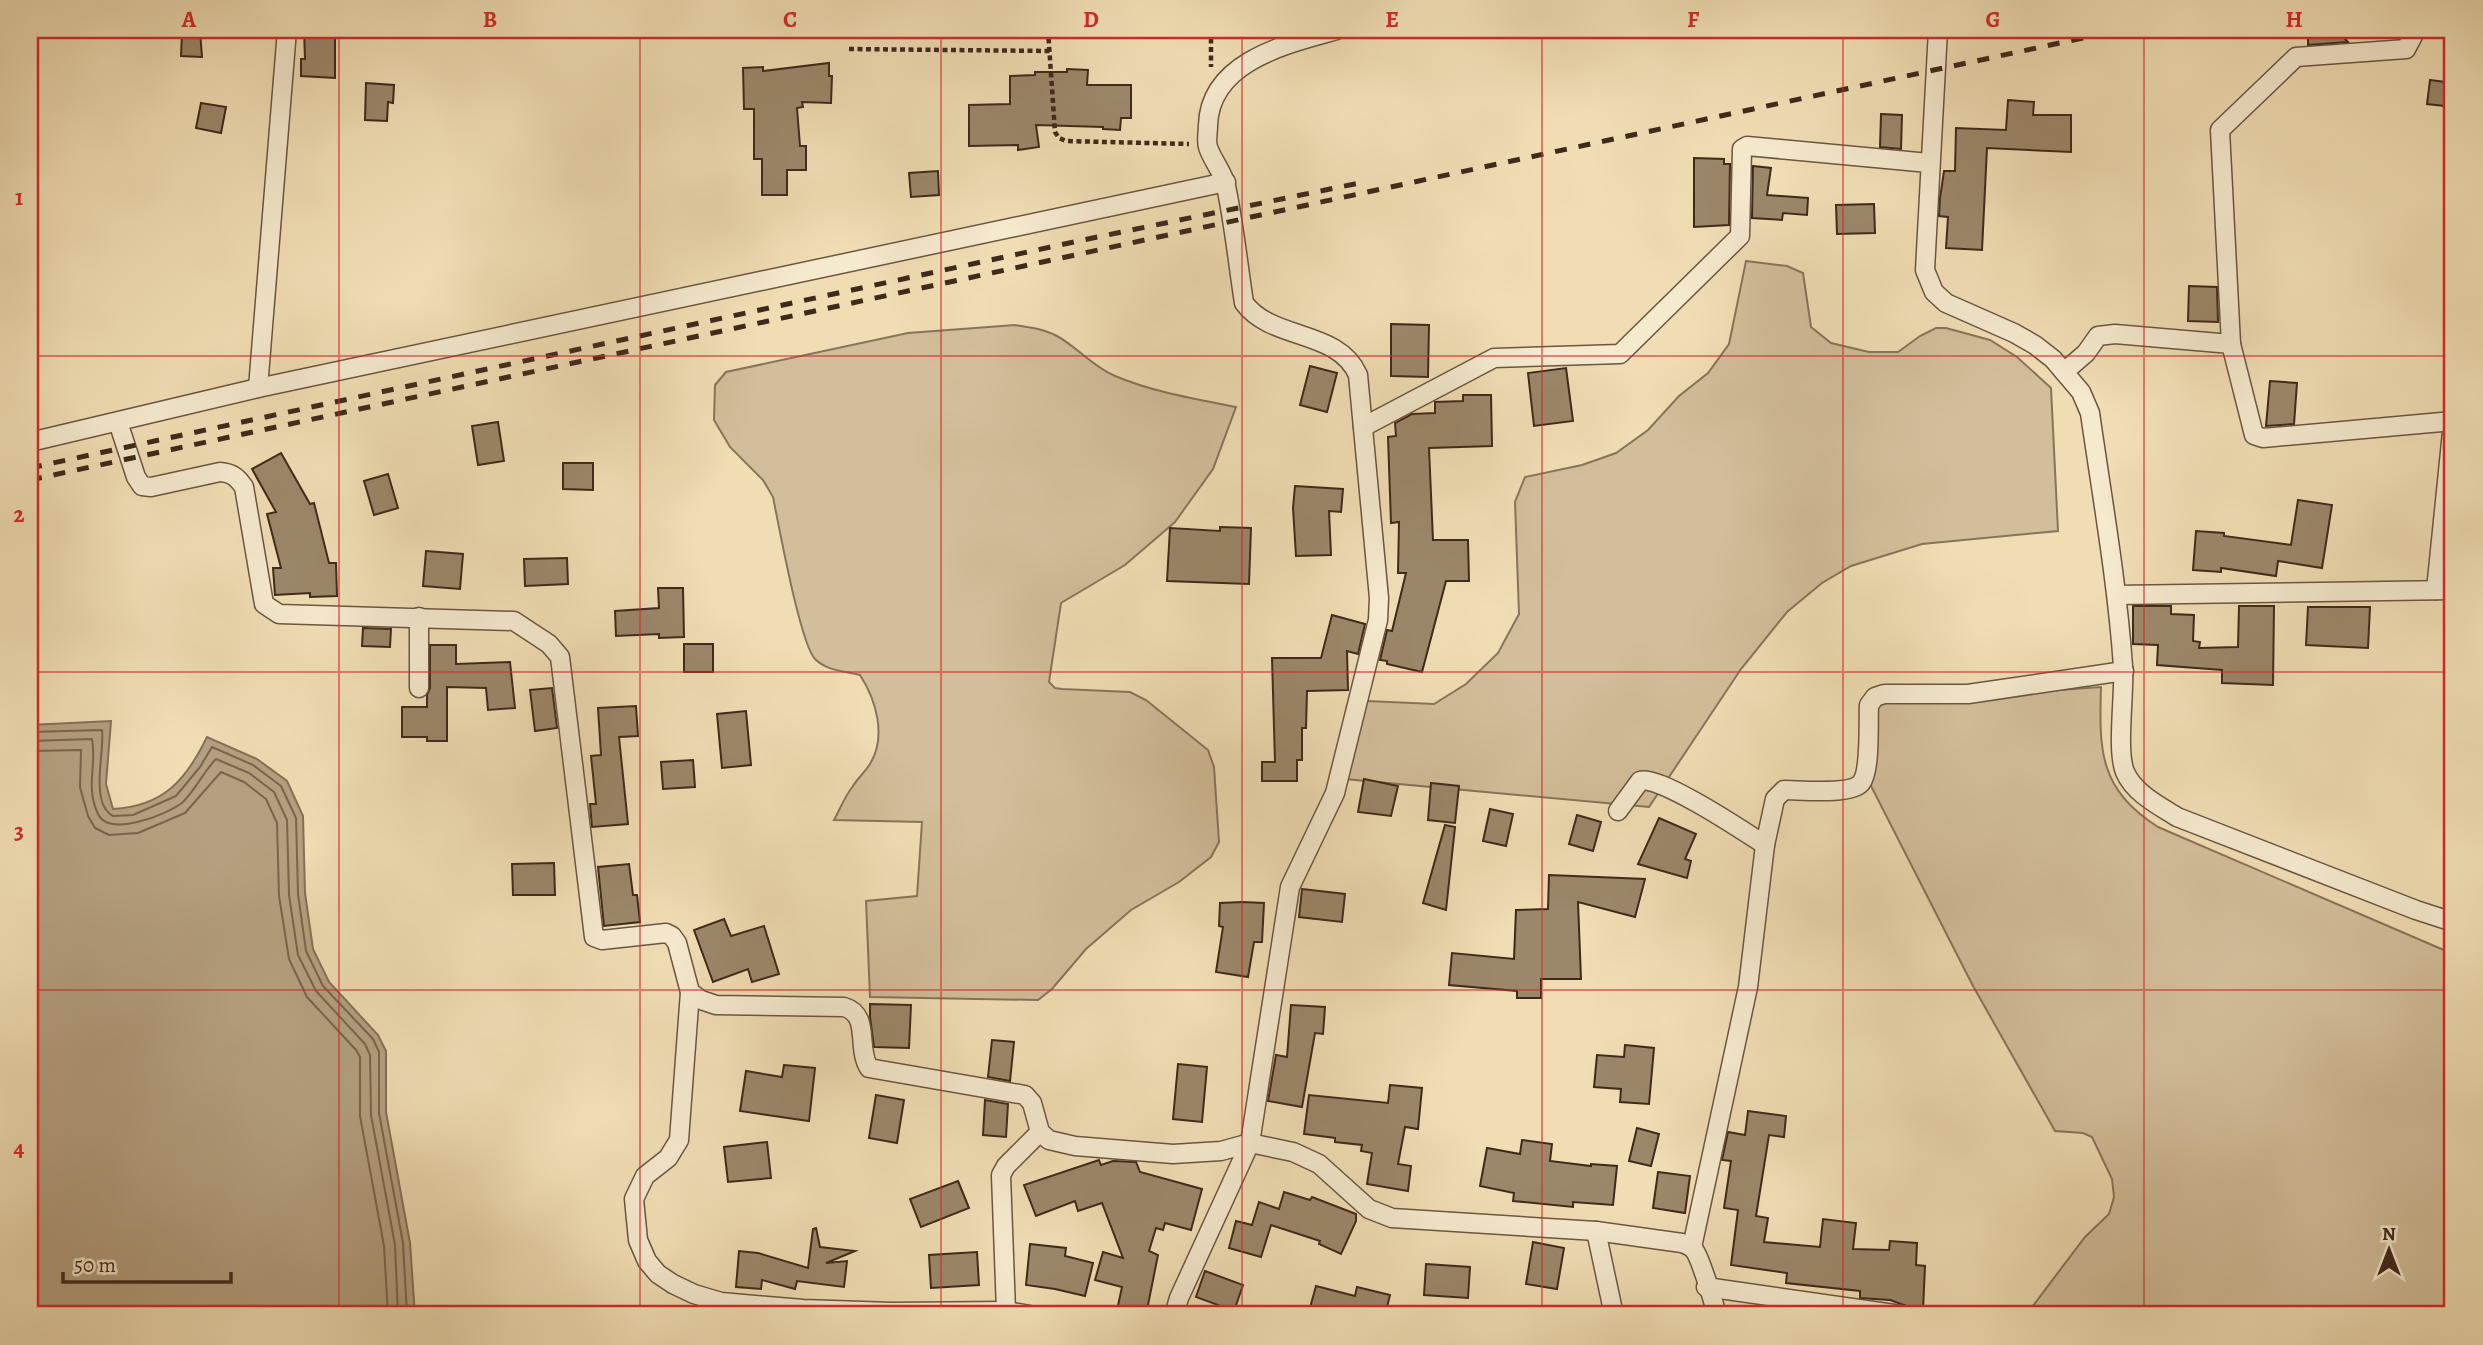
<svg xmlns="http://www.w3.org/2000/svg" width="2483" height="1345" font-family="Alegreya,serif">
	<rect width="100%" height="100%" fill="#f0ddb4"/>
	<filter id="stains"><feTurbulence type="fractalNoise" baseFrequency=".00286" numOctaves="4"/><feColorMatrix values="0 0 0 0 .2 0 0 0 0 .09 0 0 0 0 .02 0 0 0 .5 -.17"/></filter>
	<radialGradient id="worn" r=".72"><stop offset=".6" stop-color="#630" stop-opacity="0"/><stop offset="1" stop-color="#630" stop-opacity=".3"/></radialGradient>
	<!-- green -->
	<g fill="#d2be9a" stroke="#88745a" stroke-width="2">
		<polygon points="1746,261 1787,266 1803,273 1811,327 1831,343 1869,352 1898,352 1920,336 1936,328 1946,328 1990,340 2017,357 2051,388 2058,531 1922,544 1851,566 1822,583 1787,612 1741,669 1649,807 1345,779 1367,701 1434,704 1466,684 1498,653 1519,614 1515,502 1525,477 1582,465 1616,453 1648,430 1679,396 1708,373 1729,344"/>
		<path d="M1015,325c14,2 29,4 42,11 20,11 36,31 58,40 38,16 81,23 121,31l-23,62 -38,53 -50,43 -64,38 -12,79 6,6 7,1 68,3 16,8 62,50 6,17 5,75 -8,15 -32,25 -48,28 -45,39 -34,40 -14,11 -168,-3 -4,-96 51,-5 5,-74 -88,-2c6,-11 11,-24 19,-34 5,-8 12,-14 17,-22 17,-28 6,-64 -10,-89 -16,-4 -33,-4 -45,-16 -15,-16 -36,-133 -42,-162l-10,-17 -33,-33 -16,-27 1,-35 11,-13 182,-39z"/>
		<path d="M2101,687c-2,64 -2,102 57,140l295,127v361h-427l59,-78 24,-23 5,-17 -2,-18 -20,-42 -9,-4 -28,-2 -82,-145 -102,-200 -9,-48 16,-35z"/>
	</g>
	<!-- water -->
	<path fill="#b4a080" stroke="#857057" stroke-width="2" d="M111,721l-5,63 7,25c51,-3 73,-29 94,-72l50,22 30,22 16,35 2,77 8,56 16,33 49,53 8,16v61l24,131 5,72h-385v-590z"/>
	<g fill="none" stroke-linecap="round" stroke-linejoin="round">
		<!-- shore -->
		<g stroke="#7a644d" stroke-width="2">
			<path d="M30,732l72,-2c3,21 -13,73 11,86l20,-1 43,-19 24,-29 12,-20 41,18 28,21 15,32 2,76 8,57 17,35 50,53 6,13v61l24,130 4,72"/>
			<path d="M30,741l62,-2c5,26 -7,47 6,75 11,24 71,0 85,-12 13,-13 21,-31 33,-43l33,14 25,19 13,28 2,75 9,60 18,36 49,53 5,11 1,60 24,130 3,70"/>
			<polyline points="30,751 81,750 80,787 88,816 95,828 109,835 138,833 185,813 221,772 244,782 266,799 277,823 279,896 289,959 307,997 356,1050 360,1057 360,1116 384,1246 388,1315"/>
		</g>
	</g>
	<!-- building -->
	<g fill="#9b876a" stroke="#3f291a" stroke-width="2">
		<polygon points="304,30 335,30 335,78 301,76 301,59 305,59"/>
		<polygon points="2308,30 2336,30 2348,42 2308,45"/>
		<polygon points="182,31 200,31 202,57 181,56"/>
		<polygon points="829,63 829,76 832,76 831,103 802,102 803,107 797,108 800,146 806,146 806,170 787,170 787,195 762,195 762,159 754,159 754,109 744,109 743,68 763,67 763,71"/>
		<polygon points="1067,69 1088,70 1087,85 1131,85 1131,118 1121,118 1120,130 1103,129 1103,127 1036,125 1039,147 1018,150 1018,145 969,146 969,105 1010,104 1010,76 1035,75 1035,72 1067,72"/>
		<polygon points="2430,80 2453,83 2453,107 2427,104"/>
		<polygon points="366,83 394,85 393,103 388,102 387,121 365,120"/>
		<polygon points="2008,100 2034,102 2033,115 2071,115 2071,152 1987,148 1982,250 1946,248 1948,217 1939,216 1940,198 1944,171 1955,171 1956,128 2006,130"/>
		<polygon points="201,103 226,107 221,133 196,128"/>
		<polygon points="1881,114 1902,115 1901,149 1880,147"/>
		<polygon points="1694,158 1724,159 1724,164 1730,164 1729,225 1694,227"/>
		<polygon points="1753,166 1771,168 1767,195 1808,198 1807,215 1783,213 1782,220 1752,218"/>
		<polygon points="938,171 939,195 911,197 909,173"/>
		<polygon points="1874,204 1875,233 1837,234 1836,205"/>
		<polygon points="2189,286 2217,287 2218,322 2188,321"/>
		<polygon points="1391,324 1429,325 1428,377 1391,376"/>
		<polygon points="1310,366 1337,373 1327,412 1300,405"/>
		<polygon points="1566,368 1573,421 1534,426 1528,373"/>
		<polygon points="2270,381 2297,383 2294,424 2266,426"/>
		<polygon points="1463,395 1491,395 1492,446 1429,448 1433,540 1468,540 1469,581 1446,581 1422,672 1387,664 1387,661 1380,660 1387,630 1392,631 1406,573 1398,573 1399,522 1391,523 1388,437 1396,436 1395,423 1412,414 1435,413 1435,402 1463,401"/>
		<polygon points="498,422 504,461 478,465 472,426"/>
		<polygon points="281,453 310,504 314,503 329,563 336,563 337,596 310,597 310,593 275,595 273,568 281,568 267,514 276,512 252,469"/>
		<polygon points="563,463 593,463 593,490 563,489"/>
		<polygon points="388,474 398,508 374,515 364,481"/>
		<polygon points="1295,486 1343,489 1341,512 1329,511 1331,555 1296,556 1293,508"/>
		<polygon points="2298,500 2332,505 2322,568 2278,561 2276,576 2221,568 2221,572 2193,570 2196,531 2224,533 2224,536 2291,545"/>
		<polygon points="1220,527 1251,528 1249,584 1167,581 1170,528 1220,531"/>
		<polygon points="426,551 463,554 460,589 423,586"/>
		<polygon points="567,558 568,584 525,586 524,559"/>
		<polygon points="658,588 683,588 684,637 659,638 659,634 616,636 615,611 659,608"/>
		<polygon points="2133,606 2171,606 2171,614 2194,615 2193,641 2200,642 2199,648 2238,647 2239,606 2274,606 2273,685 2222,683 2222,670 2157,665 2158,645 2133,644"/>
		<polygon points="2308,607 2370,607 2368,648 2306,645"/>
		<polygon points="1332,615 1365,624 1358,654 1347,651 1348,690 1307,691 1306,728 1302,728 1302,760 1297,760 1297,781 1262,781 1262,762 1275,762 1272,658 1321,658"/>
		<polygon points="363,628 391,629 390,647 362,646"/>
		<rect x="684" y="644" width="29" height="28"/>
		<polygon points="430,645 456,645 456,664 510,662 515,708 488,710 486,688 447,687 447,741 427,741 427,737 402,737 402,707 427,707 427,695 430,688"/>
		<polygon points="552,688 557,728 535,731 530,690"/>
		<polygon points="636,706 638,736 619,737 628,824 592,827 590,804 596,804 591,756 601,755 598,708"/>
		<polygon points="746,711 751,765 722,768 717,714"/>
		<polygon points="693,760 695,787 663,789 661,762"/>
		<polygon points="1364,779 1398,786 1391,816 1358,812"/>
		<polygon points="1431,783 1459,786 1455,823 1428,820"/>
		<polygon points="1490,809 1513,814 1506,846 1483,841"/>
		<polygon points="1577,815 1601,822 1593,851 1569,844"/>
		<polygon points="1659,818 1696,834 1685,859 1691,861 1687,878 1638,864"/>
		<polygon points="1445,825 1455,827 1446,910 1423,903"/>
		<polygon points="554,863 555,895 513,895 512,864"/>
		<polygon points="629,864 633,895 637,895 640,922 604,926 598,867"/>
		<polygon points="1549,875 1645,879 1635,917 1578,902 1581,979 1541,979 1541,998 1517,998 1517,991 1449,985 1452,953 1514,959 1516,910 1548,909"/>
		<polygon points="1302,889 1345,894 1342,922 1299,917"/>
		<polygon points="1242,902 1264,903 1262,942 1254,942 1248,977 1216,972 1223,927 1219,926 1220,903"/>
		<polygon points="724,919 731,936 764,926 779,974 752,982 748,969 713,982 694,930"/>
		<polygon points="870,1004 911,1005 909,1048 874,1047 870,1017"/>
		<polygon points="1291,1005 1325,1007 1323,1034 1315,1033 1302,1107 1268,1101 1276,1055 1287,1057"/>
		<polygon points="992,1040 1014,1042 1010,1081 988,1077"/>
		<polygon points="1625,1045 1654,1048 1649,1104 1620,1102 1621,1089 1594,1087 1597,1055 1624,1057"/>
		<polygon points="1178,1064 1207,1067 1202,1122 1173,1119"/>
		<polygon points="784,1065 815,1068 809,1121 740,1111 746,1071 782,1077"/>
		<polygon points="1390,1085 1422,1088 1418,1129 1405,1127 1398,1164 1411,1166 1408,1191 1367,1184 1372,1153 1361,1151 1362,1145 1335,1142 1335,1138 1304,1134 1309,1095 1388,1103"/>
		<polygon points="876,1095 904,1100 897,1143 869,1138"/>
		<polygon points="985,1100 1008,1104 1006,1137 983,1135"/>
		<polygon points="1748,1111 1786,1116 1784,1137 1769,1135 1756,1216 1768,1218 1764,1242 1820,1247 1823,1219 1856,1223 1853,1249 1889,1250 1890,1241 1917,1243 1916,1265 1925,1266 1923,1310 1911,1310 1907,1306 1890,1300 1860,1298 1860,1291 1786,1283 1787,1273 1731,1265 1738,1210 1724,1208 1731,1161 1722,1160 1728,1132 1745,1135"/>
		<polygon points="1637,1128 1659,1134 1651,1166 1629,1161"/>
		<polygon points="1522,1140 1552,1144 1550,1161 1591,1166 1591,1164 1617,1166 1613,1205 1573,1202 1573,1207 1513,1201 1514,1193 1480,1186 1487,1148 1520,1154"/>
		<polygon points="767,1142 771,1178 728,1182 724,1147"/>
		<polygon points="1099,1160 1101,1165 1113,1161 1136,1162 1140,1172 1202,1189 1191,1230 1165,1223 1163,1230 1156,1228 1149,1251 1158,1255 1146,1315 1116,1315 1122,1287 1095,1280 1103,1252 1123,1258 1102,1203 1078,1211 1075,1201 1036,1216 1024,1185"/>
		<polygon points="1658,1172 1690,1176 1685,1213 1653,1208"/>
		<polygon points="958,1181 969,1208 921,1227 910,1199"/>
		<polygon points="1284,1192 1310,1200 1312,1197 1356,1214 1356,1221 1341,1254 1319,1244 1320,1241 1271,1225 1261,1257 1229,1248 1236,1221 1252,1225 1259,1202 1279,1209"/>
		<polygon points="816,1228 820,1247 855,1251 826,1263 847,1261 844,1287 797,1281 795,1289 762,1280 761,1289 736,1287 739,1251 758,1253 808,1268 813,1229"/>
		<polygon points="1533,1242 1564,1248 1557,1289 1526,1284"/>
		<polygon points="1030,1244 1066,1248 1065,1256 1093,1263 1085,1296 1055,1289 1026,1285"/>
		<polygon points="977,1252 979,1285 931,1288 929,1255"/>
		<polygon points="1426,1264 1470,1267 1468,1298 1424,1295"/>
		<polygon points="1205,1271 1243,1285 1234,1311 1196,1297"/>
		<polygon points="1316,1286 1355,1296 1357,1287 1390,1295 1385,1315 1308,1315"/>
	</g>
	<g fill="none" stroke-linecap="round" stroke-linejoin="round">
		<defs>
			<g id="street">
				<path d="M1938,30l-13,240 9,22 12,11 68,30 21,12 18,14 28,33 9,21c12,84 27,168 33,253 2,27 -7,84 2,106 9,21 33,33 52,45l239,93 37,12"/>
				<polyline points="2231,344 2220,130 2296,57 2406,49 2416,30"/>
				<polyline points="2064,372 2086,353 2098,336 2115,334 2231,344 2254,435 2263,438 2453,421"/>
				<polyline points="258,388 287,30"/>
				<path d="M118,422l18,55 6,9 9,1 69,-15c12,1 17,5 24,15l20,117 15,10 235,7 35,23 11,13 34,280 8,3 64,-7 6,3 5,7 13,49 11,8 15,5 128,2c27,8 12,40 25,61l156,27 7,8 8,29 9,8 26,6 98,8 48,-3 29,-8 43,9 26,12 50,45 23,9 204,13 86,12c6,2 11,4 14,10 5,9 20,54 20,62"/>
				<polyline points="1363,427 1494,358 1620,354 1740,236 1742,149 1747,146 1929,163"/>
				<polyline points="30,442 258,388 1226,182"/>
				<polyline points="2436,590 2453,422"/>
				<polyline points="2117,595 2453,590"/>
				<polyline points="419,617 419,688"/>
				<path d="M1618,811l22,-30c18,-7 105,51 125,64"/>
				<polyline points="690,992 679,1140 668,1158 645,1176 634,1199 638,1240 647,1261 658,1274 673,1284 694,1294 721,1302 803,1309 892,1312 1006,1311 1030,1315"/>
				<polyline points="1596,1231 1614,1315"/>
				<path d="M1692,1247l56,-260 17,-142 10,-46 9,-9c17,0 67,5 77,-7 10,-12 7,-62 8,-78l6,-8 9,-3h84l156,-23"/>
				<polyline points="1706,1287 1901,1315"/>
				<polyline points="1006,1311 1001,1175 1006,1166 1040,1132"/>
				<path d="M1174,1315l5,-17 71,-155 40,-256 45,-94 43,-173 1,-22 -21,-223c-20,-46 -86,-34 -114,-72 -6,-39 -10,-79 -18,-117 -3,-14 -14,-26 -18,-39 -2,-6 0,-15 0,-22 2,-64 79,-81 129,-95"/>
			</g>
		</defs>
		<!-- street casing -->
		<use href="#street" stroke="#6b5640" stroke-width="21"/>
		<!-- path -->
		<g stroke="#3f291a" stroke-width="4.5" stroke-dasharray="5 3.5" stroke-linecap="butt">
			<polyline points="1048,30 1055,132 1059,138 1066,141 1189,144"/>
			<polyline points="1211,30 1211,67"/>
			<polyline points="849,49 1050,51"/>
		</g>
		<!-- street -->
		<use href="#street" stroke="#f5e9ce" stroke-width="18"/>
		<!-- rail -->
		<g stroke="#3f291a" stroke-width="5" stroke-dasharray="12 12" stroke-linecap="butt">
			<polyline points="30,468 1083,240 1364,182"/>
			<polyline points="30,480 2120,30"/>
		</g>
	</g>
	<!-- grid -->
	<path fill="none" stroke="#d62828" stroke-width="2" stroke-opacity="0.55" d="M339,30v1285M640,30v1285M941,30v1285M1242,30v1285M1542,30v1285M1843,30v1285M2144,30v1285M30,356h2423M30,672h2423M30,990h2423"/>
	<!-- margin -->
	<rect width="2483" height="1345" fill="none" stroke="#f0ddb4" stroke-width="77"/>
	<!-- north arrow -->
	<g transform="translate(2389 1250)" stroke="#f5e9ce" stroke-width="5" paint-order="stroke">
	<path d="M0-5L12 26L0 18L-12 26Z" fill="#3f291a"/>
	<text y="-10" font-size="19" font-weight="bold" text-anchor="middle" fill="#3f291a">N</text>
	</g>
	<!-- scale -->
	<path d="M63 1272v10h168v-10" fill="none" stroke="#3f291a" stroke-width="3.5"/>
	<text x="74" y="1272" font-size="21" fill="#3f291a" stroke="#f5e9ce" stroke-width="5" paint-order="stroke">50 m</text>
	<rect x="38" y="38" width="2406" height="1268" fill="none" stroke="#d62828" stroke-width="2.5"/>
	<g font-size="23" text-anchor="middle" font-weight="bold" fill="#d62828">
		<text x="189" y="27">A</text>
		<text x="490" y="27">B</text>
		<text x="790" y="27">C</text>
		<text x="1091" y="27">D</text>
		<text x="1392" y="27">E</text>
		<text x="1693" y="27">F</text>
		<text x="1993" y="27">G</text>
		<text x="2294" y="27">H</text>
		<text x="19" y="205">1</text>
		<text x="19" y="522">2</text>
		<text x="19" y="839">3</text>
		<text x="19" y="1156">4</text>
	</g>
	<rect width="100%" height="100%" filter="url(#stains)"/>
	<rect width="100%" height="100%" fill="url(#worn)"/>
</svg>
